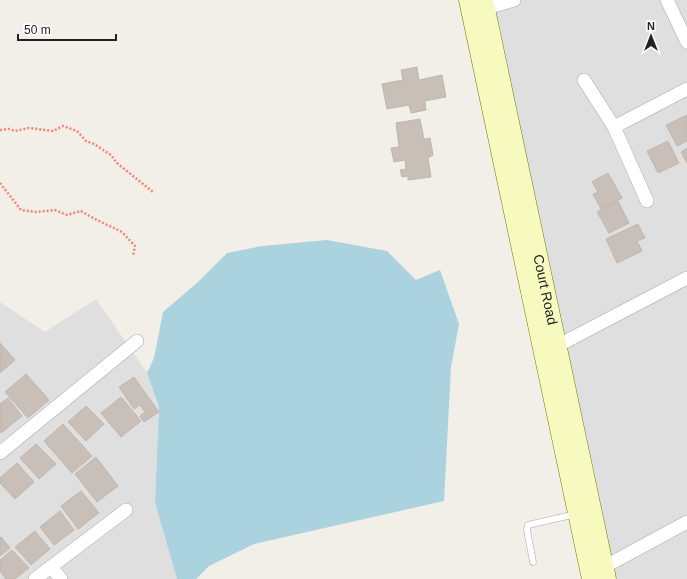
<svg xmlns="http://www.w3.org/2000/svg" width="687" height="579" font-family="Helvetica,sans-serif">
	<rect width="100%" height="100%" fill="#f2efe9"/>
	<!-- residential -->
	<g fill="#e0dfdf">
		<polygon points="481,0 687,0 687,579 605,579"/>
		<polygon points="96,299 147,373 159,407 155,503 177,579 0,579 0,302 45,332"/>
	</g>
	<!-- water -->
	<polygon fill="#aad3df" points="327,240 387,251 416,280 440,270 459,324 451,367 444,501 254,544 209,566 196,579 177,579 155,503 159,407 147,373 154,358 163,312 198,282 227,253 262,246"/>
	<!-- building -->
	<g fill="#c7bfb8" stroke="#c4b6ab">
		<polygon points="417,67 419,80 442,75 446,97 425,101 426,110 411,113 409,105 387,109 382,84 403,80 401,70"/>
		<polygon points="687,115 687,141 677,146 666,125"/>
		<polygon points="420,119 424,139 430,138 433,155 428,158 431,177 408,180 408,176 402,177 400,170 406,169 405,160 394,162 391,148 399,147 396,123"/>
		<polygon points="668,141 679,163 658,173 647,151"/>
		<polygon points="687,148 687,163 681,152"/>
		<polygon points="608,173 622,198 601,209 593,194 598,192 592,182"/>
		<polygon points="618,201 629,223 609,233 597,212"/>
		<polygon points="638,224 645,238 637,241 642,251 617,263 606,239"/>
		<polygon points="0,343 15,360 0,373"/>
		<polygon points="26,374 49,400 28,418 5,392"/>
		<polygon points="134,377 159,412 144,422 140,416 145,412 140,405 134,409 119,387"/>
		<polygon points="121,397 141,421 121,437 101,413"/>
		<polygon points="8,398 22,416 1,433 0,431 0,404"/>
		<polygon points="86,406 104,424 86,441 68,422"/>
		<polygon points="63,424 92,456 72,473 44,441"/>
		<polygon points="36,444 56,464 39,479 20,458"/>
		<polygon points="96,457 118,486 97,502 75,474"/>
		<polygon points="17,463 34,482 15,499 0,483 0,478"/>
		<polygon points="81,491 99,513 78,529 61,506"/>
		<polygon points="60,511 74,530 54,545 40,527"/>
		<polygon points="35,531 50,549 31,565 15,547"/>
		<polygon points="1,537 10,548 0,556 0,538"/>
		<polygon points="12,550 29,568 15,579 6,579 0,571 0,560"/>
	</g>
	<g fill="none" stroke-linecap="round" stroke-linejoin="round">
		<defs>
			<polyline id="lane" points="533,562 527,530 528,525 576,514"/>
			<g id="street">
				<polyline points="667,0 687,42"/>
				<polyline points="486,8 514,0"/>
				<polyline points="584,80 614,127 647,201"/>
				<polyline points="614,127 687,89"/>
				<polyline points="557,346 687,278"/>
				<polyline points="0,453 137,341"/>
				<polyline points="51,567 61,579"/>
				<polyline points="604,567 687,522"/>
				<polyline points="35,579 126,510"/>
			</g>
			<g id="secondary">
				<polyline points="468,0 591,579"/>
				<path id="s1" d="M484,0l123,579"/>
			</g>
		</defs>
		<!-- lane casing -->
		<use href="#lane" stroke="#a9a9a9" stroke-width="7"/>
		<!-- street casing -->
		<use href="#street" stroke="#a9a9a9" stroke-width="14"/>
		<!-- secondary casing -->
		<use href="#secondary" stroke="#707d05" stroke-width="19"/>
		<!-- path -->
		<g stroke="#fa8072" stroke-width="2.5" stroke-dasharray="2 2" stroke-linecap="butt">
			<polyline points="0,130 9,129 15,131 29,128 53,131 63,126 77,131 86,141 94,144 111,155 117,163 153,192"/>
			<polyline points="0,183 21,210 36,212 55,210 67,215 81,211 93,218 122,232 135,246 133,256"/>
		</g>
		<!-- lane -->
		<use href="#lane" stroke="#fff" stroke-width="6"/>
		<!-- street -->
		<use href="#street" stroke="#fff" stroke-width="13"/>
		<!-- secondary -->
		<use href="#secondary" stroke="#f7fabf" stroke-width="18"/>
	</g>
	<g text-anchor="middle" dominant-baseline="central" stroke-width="4" stroke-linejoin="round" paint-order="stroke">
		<!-- street labels -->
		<g font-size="14" fill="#222" stroke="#fff">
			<text stroke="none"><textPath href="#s1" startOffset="296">Court Road</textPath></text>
		</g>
	</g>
	<!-- north arrow -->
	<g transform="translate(651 36)" stroke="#ffffff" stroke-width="3" paint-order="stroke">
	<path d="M0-3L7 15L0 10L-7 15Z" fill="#222222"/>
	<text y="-6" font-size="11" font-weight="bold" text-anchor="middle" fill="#222222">N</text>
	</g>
	<!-- scale -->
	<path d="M18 34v6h98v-6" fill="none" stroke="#222222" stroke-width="2"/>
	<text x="24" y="34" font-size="12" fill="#222222" stroke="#ffffff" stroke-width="3" paint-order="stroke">50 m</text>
</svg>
